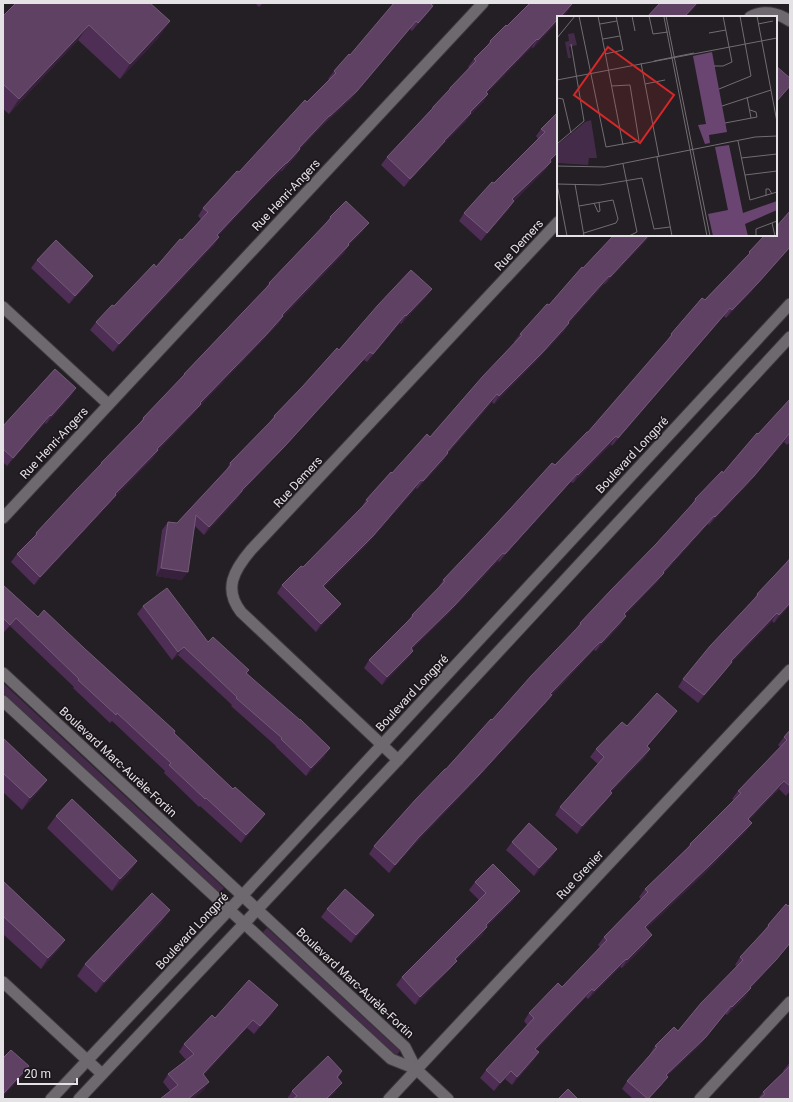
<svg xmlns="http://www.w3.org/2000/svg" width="793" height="1102" font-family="Roboto,sans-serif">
	<rect width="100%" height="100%" fill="#231f24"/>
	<!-- green -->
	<g fill="#442b49">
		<polygon points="3,683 224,888 219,893 3,693"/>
		<polygon points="267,928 400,1051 396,1056 262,933"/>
	</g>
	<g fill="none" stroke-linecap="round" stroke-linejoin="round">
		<defs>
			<g id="minor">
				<path d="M750,17c13,-8 28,-4 40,4"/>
				<polyline points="3,307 108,404"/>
				<polyline points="3,518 483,3"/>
				<polyline points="3,673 405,1047 416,1069 448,1099"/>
				<polyline points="3,701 391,1059 416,1069"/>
				<path d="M398,760l-157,-148c-18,-23 -7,-42 10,-62l307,-328"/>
				<polyline points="3,982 102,1074"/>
				<polyline points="51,1099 229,910 790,304"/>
				<polyline points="79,1099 398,760 790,337"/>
				<polyline points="389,1099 790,670"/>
				<polyline points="700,1099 790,1002"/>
			</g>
		</defs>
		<!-- minor casing -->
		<use href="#minor" stroke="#3c393d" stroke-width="13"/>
		<!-- minor -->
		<use href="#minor" stroke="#6e696f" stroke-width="11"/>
	</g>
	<!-- wall -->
	<g fill="#4e2e55">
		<polygon points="16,3 159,37 120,79 78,40 9,114 3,109 3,16"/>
		<polygon points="255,3 263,3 259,7"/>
		<polygon points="435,3 427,14 412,31 410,29 351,99 324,124 300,149 295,157 282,171 281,171 261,190 218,236 219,237 214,245 113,352 90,330 96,322 114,306 156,267 182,240 201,219 198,216 203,208 330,80 328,79 334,71 350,55"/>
		<polygon points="530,3 573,3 572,4 567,12 562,17 558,17 558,22 533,48 532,47 487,93 488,94 483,102 470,115 466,121 442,145 439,149 404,187 381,165 387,157 429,112 433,107 446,94 450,88 469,68 468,67 474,59 487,46 490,41 507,26"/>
		<polygon points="558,112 551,161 546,169 514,201 509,209 481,241 459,221 464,213 538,139 536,136 541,129"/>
		<polygon points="330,217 363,231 348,246 344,253 283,317 278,324 260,343 199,407 195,412 157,452 153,458 114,498 110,503 34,585 11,562 17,554 34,537 36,533 97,469 101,463 139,424 143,418 181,379 184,374 245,310 265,289 269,283 325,224"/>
		<polygon points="651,235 605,284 604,284 569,323 564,331 536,361 494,404 492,402 448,453 443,461 417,489 416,488 368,543 324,587 341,604 335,612 316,632 277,593 282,585 303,567 361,508 366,500 392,473 430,437 515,342 514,342 520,334 549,305 583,268"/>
		<polygon points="765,235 752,291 726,318 724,316 612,446 611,444 573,483 571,482 499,562 498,561 448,614 412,649 413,651 408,658 382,685 364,668 369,660 407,622 412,615 438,588 443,580 511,508 588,432 666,343 671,334 746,257"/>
		<polygon points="37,260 93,276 88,284 69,304 31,268"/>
		<polygon points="432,289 426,297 401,324 400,323 367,362 364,360 279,453 241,493 237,499 204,535 195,526 182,580 156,576 162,530 168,522 177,523 225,472 230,463 268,424 274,416 339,350"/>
		<polygon points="71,396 46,424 45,423 7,466 3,462 3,426"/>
		<polygon points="790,399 790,442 787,445 784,442 748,484 709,525 708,524 664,573 658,581 625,615 621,624 596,651 594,650 552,695 546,703 473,783 414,845 389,873 369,854 374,846 446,769 492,720 575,630 580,623 656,544 690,507 695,499 723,473"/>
		<polygon points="790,557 790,605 774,623 772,621 730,664 726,670 698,703 678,687 683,679 752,602 757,594 784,565"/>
		<polygon points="3,585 38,617 84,648 233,789 265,814 259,822 241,843 200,806 199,807 164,773 165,771 112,721 110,723 73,688 74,687 10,626 4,632 3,631"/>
		<polygon points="143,606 208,642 249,670 247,673 325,756 306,776 276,747 276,746 231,706 232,705 178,655 172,660 137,614"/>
		<polygon points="671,719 647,746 650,749 645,757 611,792 612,793 606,801 577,834 555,815 560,807 598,764 590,757 596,749 627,726"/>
		<polygon points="790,730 790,791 786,796 779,789 749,820 752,823 746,831 706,872 646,929 647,943 622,968 620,967 588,999 586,997 536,1050 534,1060 512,1085 505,1079 494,1091 480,1078 486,1070 527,1025 524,1021 529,1013 562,987 600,947 598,945 604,937 641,899 639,897 645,889 687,848 690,844 734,800 732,799 738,791 780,747 778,745 784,737"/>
		<polygon points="3,738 47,780 39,791 22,810 3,792"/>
		<polygon points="56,816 137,861 129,873 112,891 47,828"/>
		<polygon points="512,842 552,857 534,876 506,850"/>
		<polygon points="3,881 65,940 58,950 41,969 3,934"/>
		<polygon points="475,882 514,899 487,926 482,935 456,960 451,968 415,1005 396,985 402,977 479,900 469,890"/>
		<polygon points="790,904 790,944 770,967 751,988 746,996 727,1015 725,1014 700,1045 667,1076 662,1085 649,1099 633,1099 622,1089 627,1081 651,1054 650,1054 655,1046 678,1031 737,966 735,965 740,957 762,933 768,925"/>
		<polygon points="327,909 374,915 369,923 351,943 321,917"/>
		<polygon points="162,922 96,993 77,976 85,964"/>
		<polygon points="273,1013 254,1034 247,1028 204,1075 204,1090 192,1099 160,1099 170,1091 163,1082 168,1074 186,1060 179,1052 184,1044 215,1018"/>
		<polygon points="790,1062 790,1099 758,1099 763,1092 784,1072 783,1071"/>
		<polygon points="342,1071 338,1078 336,1091 328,1099 287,1099 292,1091"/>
	</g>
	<!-- shaded-wall -->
	<g fill="#36203b">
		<polygon points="697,3 699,3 686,17 684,17"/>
		<polygon points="572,4 567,12 562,17 560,17"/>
		<polygon points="433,6 427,14 412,31 418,23"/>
		<polygon points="558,19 558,22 533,48 538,40"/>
		<polygon points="170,21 159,37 120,79 130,64"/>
		<polygon points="416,21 410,29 351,99 324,124 330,116"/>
		<polygon points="89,25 78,40 9,114 19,99"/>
		<polygon points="537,39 532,47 481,100 486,92"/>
		<polygon points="790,86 788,89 776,103 776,102"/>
		<polygon points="488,94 483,102 470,115 466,121 442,145 439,149 404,187 410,179 444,141"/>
		<polygon points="329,116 324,124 293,156 299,148"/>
		<polygon points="300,149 295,157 282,171 287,163"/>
		<polygon points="558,152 558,154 544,168 550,160"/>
		<polygon points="551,162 546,169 507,207 512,199"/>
		<polygon points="286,163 281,171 261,190 212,243 217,235 267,182"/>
		<polygon points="514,201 509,209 481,241 487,233"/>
		<polygon points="369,223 363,231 348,246 344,253 283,317 278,324 260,343 199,407 195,412 157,452 153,458 114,498 110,503 34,585 40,577 115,494 348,244"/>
		<polygon points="649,235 651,235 605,284 610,277"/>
		<polygon points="219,237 214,245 113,352 119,344"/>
		<polygon points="790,247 790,248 752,291 726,318 732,310"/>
		<polygon points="93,276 88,284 69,304 75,296"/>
		<polygon points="609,276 604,284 563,330 568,322"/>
		<polygon points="432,289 426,297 401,324 406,316"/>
		<polygon points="730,308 724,316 612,446 618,438"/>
		<polygon points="405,315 400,323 367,362 373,354"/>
		<polygon points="569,323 564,331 536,361 494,404 499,396"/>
		<polygon points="370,352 364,360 279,453 241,493 237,499 204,535 209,527 242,490"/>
		<polygon points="76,388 71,396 46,424 51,416"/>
		<polygon points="497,394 492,402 441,460 447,452"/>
		<polygon points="50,415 45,423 7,466 13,458"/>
		<polygon points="789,434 784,442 748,484 709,525 715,517"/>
		<polygon points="616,436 611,444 573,483 578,475"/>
		<polygon points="448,453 443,461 417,489 423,481"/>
		<polygon points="577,474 571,482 499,562 505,554"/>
		<polygon points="421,480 416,488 368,543 317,594 323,586"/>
		<polygon points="714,516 708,524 657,580 663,572"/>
		<polygon points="503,553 498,561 448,614 405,656 411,648"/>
		<polygon points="161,568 188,572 182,580 156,576"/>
		<polygon points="664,573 658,581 619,622 624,614"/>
		<polygon points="790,603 790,605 774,623 779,615"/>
		<polygon points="341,604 335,612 316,632 321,624"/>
		<polygon points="777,613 772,621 730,664 726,670 698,703 731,661"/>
		<polygon points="626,616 621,624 596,651 601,643"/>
		<polygon points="16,618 10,626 4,632"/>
		<polygon points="600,642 594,650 545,702 550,694"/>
		<polygon points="184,647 178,655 172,660 178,652"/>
		<polygon points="413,651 408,658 382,685 387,677"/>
		<polygon points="552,695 546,703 473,783 414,845 389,873 395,865 419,837"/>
		<polygon points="677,711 671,719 641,754 647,746"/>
		<polygon points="330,748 325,756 306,776 311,768"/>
		<polygon points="650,749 645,757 604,799 610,791"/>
		<polygon points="47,780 39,791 22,810 30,798"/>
		<polygon points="784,781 779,789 742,827 748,819"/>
		<polygon points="612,793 606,801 577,834 582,826"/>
		<polygon points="265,814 259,822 241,843 246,835"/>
		<polygon points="752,823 746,831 706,872 640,935 645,927"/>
		<polygon points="557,849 552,857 534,876 539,868"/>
		<polygon points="137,861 129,873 112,891 120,879"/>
		<polygon points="520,891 514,899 480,933 486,925"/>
		<polygon points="170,910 162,922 96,993 104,982"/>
		<polygon points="374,915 369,923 351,943 356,935"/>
		<polygon points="487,927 482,935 449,967 455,959"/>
		<polygon points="652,935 647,943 622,968 627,960"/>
		<polygon points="65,940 58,950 41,969 48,958"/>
		<polygon points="790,943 790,944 770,967 746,994 751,988 746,996 727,1015 732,1007 750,987"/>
		<polygon points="626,959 620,967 588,999 594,991"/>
		<polygon points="457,961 451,968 415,1005 420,997"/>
		<polygon points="592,989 586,997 530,1057 535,1049"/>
		<polygon points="278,1005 273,1013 254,1034 260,1026"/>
		<polygon points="731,1006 725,1014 700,1045 660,1083 666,1075"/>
		<polygon points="253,1020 247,1028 198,1082 203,1074"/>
		<polygon points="539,1052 534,1060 512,1085 517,1077"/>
		<polygon points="29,1066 21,1078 3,1097 3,1094"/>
		<polygon points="511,1071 505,1079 494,1091 500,1083"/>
		<polygon points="668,1077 662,1085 649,1099 648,1099"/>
		<polygon points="209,1082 204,1090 192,1099 188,1099"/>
		<polygon points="342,1083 336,1091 328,1099 326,1099"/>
	</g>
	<!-- building -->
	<g fill="#5f4164" stroke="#745a78">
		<polygon points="16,3 150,3 170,21 130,64 89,25 19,99 3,84 3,16"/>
		<polygon points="394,3 433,3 431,5 433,6 418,23 416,21 357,91 330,116 329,116 299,148 300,149 287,163 286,163 267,182 217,235 219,237 119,344 96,322 112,305 114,306 154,264 156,267 180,239 182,240 208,212 203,208 237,171 239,172 305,100 307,102 336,73 334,71 349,54 350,55"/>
		<polygon points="530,3 571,3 572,4 560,17 558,17 558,19 538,40 537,39 486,92 488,94 470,112 471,113 444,141 445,141 410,179 387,157 433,108 433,107 450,89 450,88 476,61 474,59 491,42 490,41 506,25 507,26"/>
		<polygon points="660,3 697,3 684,17 647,17"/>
		<polygon points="776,66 790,78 790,86 776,102"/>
		<polygon points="558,112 558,152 550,160 551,162 512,199 514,201 487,233 464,213 492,182 494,183 545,132 541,129"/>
		<polygon points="346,201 369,223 348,244 349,245 282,315 283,316 266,335 200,403 201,404 157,449 158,450 115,494 116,495 40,577 17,554 37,534 36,533 77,489 102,463 101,463 144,419 143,418 185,374 184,374 245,310 270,284 269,283 331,218 330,217"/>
		<polygon points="790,211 790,247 758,283 732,310 730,308 618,438 616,436 578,475 577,474 505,554 503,553 454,606 411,648 413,651 387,677 369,660 413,616 412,615 445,581 443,580 485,536 511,508 552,463 555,465 587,432 588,432 672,335 671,334 702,298 705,300 750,253 749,252 765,235 776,235 776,227"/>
		<polygon points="614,235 649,235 610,277 609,276 568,322 569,323 542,353 499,396 497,394 447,452 448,453 423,481 421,480 373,536 323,586 341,604 321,624 282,585 301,566 303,567 368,501 366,500 391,472 392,473 427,434 430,437 483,376 522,335 520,334 547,304 549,305 582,267 583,268"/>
		<polygon points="56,240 93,276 75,296 37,260"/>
		<polygon points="411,270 432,289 406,316 405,315 373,354 370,352 285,446 242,490 242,491 209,527 196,515 188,572 161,568 168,522 177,523 231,465 230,463 275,417 274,416 302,387 337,348 339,350 378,305"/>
		<polygon points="55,369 76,388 51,416 50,415 13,458 3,449 3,426"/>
		<polygon points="790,399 790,435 789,434 754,476 715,517 714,516 663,572 664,573 624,614 626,616 601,643 600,642 550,694 552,695 479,775 419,837 395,865 374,846 416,799 445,769 446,769 491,719 492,720 531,676 581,624 580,623 611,590 656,544 696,500 695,499 722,471 723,473 757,433 758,434"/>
		<polygon points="790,557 790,603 779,615 777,613 731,661 732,662 704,695 683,679 710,646 758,595 757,594 790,559 789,558"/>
		<polygon points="3,585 38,617 44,610 84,648 175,731 174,733 233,789 235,787 265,814 246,835 206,798 205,799 169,765 171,763 117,713 116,715 78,680 79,679 16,618 10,625 3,618"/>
		<polygon points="167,588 208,642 213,637 249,670 246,673 300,720 300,719 330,748 311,768 281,739 282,738 236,698 237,697 184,647 178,652 143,606"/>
		<polygon points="657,693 677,711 647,746 650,749 610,791 612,793 582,826 560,807 604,757 596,749 622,722 627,726"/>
		<polygon points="790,730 790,786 784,781 748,819 752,823 711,864 645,927 652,935 627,960 626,959 594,991 592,989 535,1049 539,1052 517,1077 511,1071 500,1083 486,1070 534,1018 529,1013 558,983 562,987 607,940 604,937 648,892 645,889 691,845 690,844 741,793 738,791 787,740 784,737"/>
		<polygon points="3,738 47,780 30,798 3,773"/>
		<polygon points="72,799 137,861 120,879 56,816"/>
		<polygon points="529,823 557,849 539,868 512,842"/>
		<polygon points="493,864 520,891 486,925 487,927 455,959 457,961 420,997 402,977 486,893 475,882"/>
		<polygon points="3,881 65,940 48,958 3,916"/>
		<polygon points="345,889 374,915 356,935 327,909"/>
		<polygon points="152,893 170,910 104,982 85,964"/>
		<polygon points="786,904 788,906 790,904 790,943 776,960 750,987 751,988 732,1007 731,1006 706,1037 666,1075 668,1077 648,1099 627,1081 657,1047 655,1046 674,1027 678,1031 701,1003 743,960 740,957 769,926 768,925"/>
		<polygon points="249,980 278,1005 260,1026 253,1020 203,1074 209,1082 188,1099 160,1099 178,1085 168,1074 194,1054 184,1044 212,1015 215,1018"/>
		<polygon points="11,1050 29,1066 3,1094 3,1058"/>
		<polygon points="328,1056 342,1071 337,1077 342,1083 326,1099 293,1099 297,1096 292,1091"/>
		<polygon points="790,1066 790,1099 759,1099 765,1094 763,1092"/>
		<polygon points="568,1089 578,1099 558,1099"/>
	</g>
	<g text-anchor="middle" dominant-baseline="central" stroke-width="3.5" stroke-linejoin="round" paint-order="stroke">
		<!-- street labels -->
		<g font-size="12" fill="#e5e2e5" stroke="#1a161b">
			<text transform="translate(286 195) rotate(-47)">Rue Henri-Angers</text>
			<text transform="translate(519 245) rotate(-47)">Rue Demers</text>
			<text transform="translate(54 443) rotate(-47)">Rue Henri-Angers</text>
			<text transform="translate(632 455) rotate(-47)">Boulevard Longpré</text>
			<text transform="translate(298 482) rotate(-47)">Rue Demers</text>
			<text transform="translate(412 693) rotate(-47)">Boulevard Longpré</text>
			<text transform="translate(118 762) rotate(43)">Boulevard Marc-Aurèle-Fortin</text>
			<text transform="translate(580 875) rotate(-47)">Rue Grenier</text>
			<text transform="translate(192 931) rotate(-47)">Boulevard Longpré</text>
			<text transform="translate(355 983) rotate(43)">Boulevard Marc-Aurèle-Fortin</text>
		</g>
	</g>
	<!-- overview -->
	<g transform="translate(557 16)">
		<rect width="220" height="220" fill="#231f24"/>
		<path d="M17,17l3,12 -8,2 2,11h-3l-3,-16 4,-1 -1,-7zM34,104l6,38h-8l-1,7 -31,-2v-18l28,-23z" fill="#442b49"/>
		<path d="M155,36l15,80 -18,3 1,8 -5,1 -7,-19 8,-1 -13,-68zM172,129l14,68 34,-12v9l-32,14 3,12h-35l-5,-22 20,-4 -13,-63z" fill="#6b4572"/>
		<path fill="none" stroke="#716d71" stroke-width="1" d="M22,0l27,131 33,-6 -9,-56 -19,1M41,0l25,129M75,0l3,15M92,0l4,18 15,-2M109,0l44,220M200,0l20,106M107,1l43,219M43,8l17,-3M201,8l15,-3M152,17l17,-3M0,22l18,-22M46,23l17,-3M48,38l18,-4 -7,-34M97,45l40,-8M84,47l18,94M157,50h9l9,-4 -9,-46M0,64l220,-42M88,68l20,-4M162,73l32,-13 -11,-60M190,81l4,21M0,82l6,1 8,34M165,90l49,-16M168,107l32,-6 -1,-5 -6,-2M181,125l12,59 27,-8M0,128l27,-23 -13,-77M100,141l15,79M184,142l36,-4M66,148l14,68 -8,4M0,150l48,1 150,-30 22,-1M188,159l32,-4M0,168l43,1 42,-7 12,51 16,-2M0,168l10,52M18,168l9,52M209,180v-7h3l3,5M37,187l4,9 2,-1 -1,-9M22,190l34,-6 5,19 -2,4 -32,10M215,207l3,13M199,220v-7l21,-8"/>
		<path fill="#d62828" fill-opacity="0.15" stroke="#d62828" stroke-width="2" d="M51,31l66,48 -34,48 -66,-48z"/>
		<rect width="220" height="220" fill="none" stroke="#e5e2e5" stroke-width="2"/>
	</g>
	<!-- border -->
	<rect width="793" height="1102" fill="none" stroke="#e5e2e5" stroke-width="8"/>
	<!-- scale -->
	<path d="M18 1078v6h59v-6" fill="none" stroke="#e5e2e5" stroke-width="2"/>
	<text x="24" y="1078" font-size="12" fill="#e5e2e5" stroke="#1a161b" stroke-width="3" paint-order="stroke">20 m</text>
</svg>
